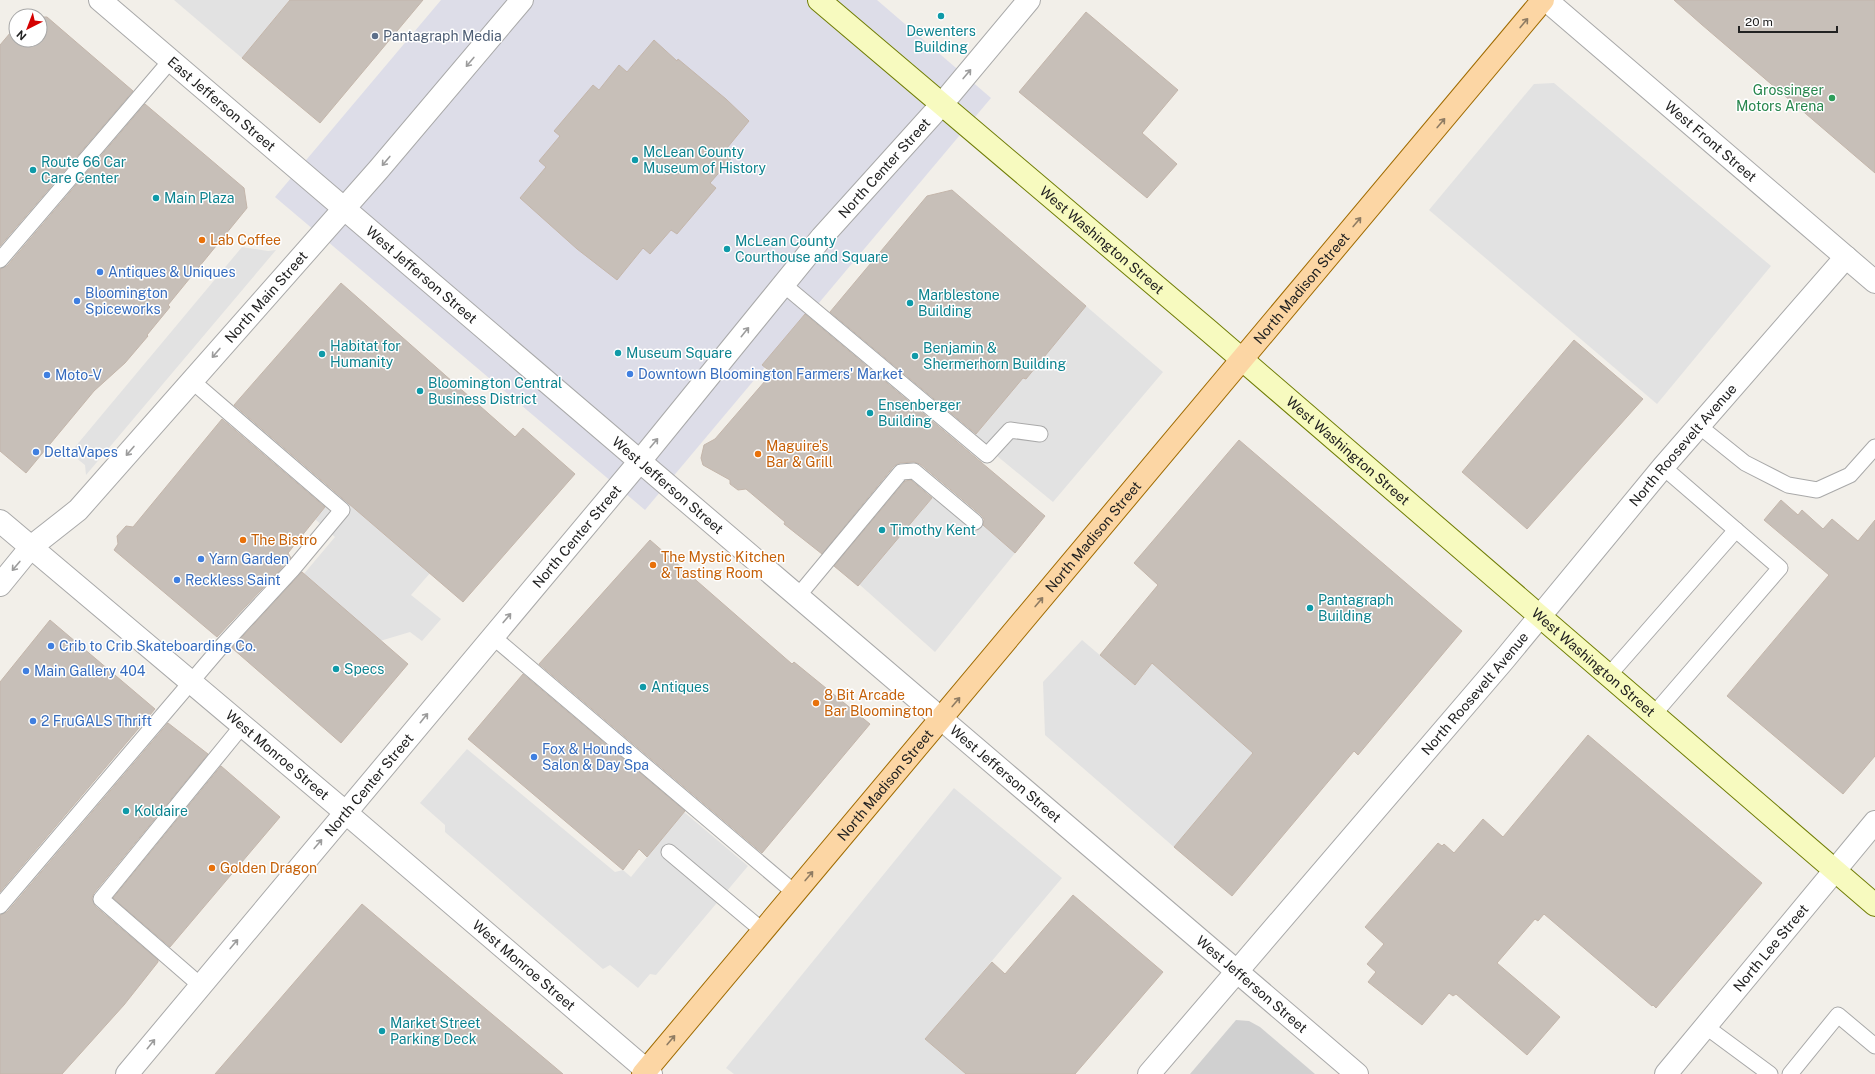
<svg xmlns="http://www.w3.org/2000/svg" width="1875" height="1074" font-family="'Public Sans',sans-serif">
	<rect width="100%" height="100%" fill="#f2efe9"/>
	<!-- religious -->
	<polygon fill="#d0d0d0" points="1236,1020 1249,1021 1260,1027 1315,1074 1190,1074"/>
	<!-- parking -->
	<g fill="#e2e2e2">
		<polygon points="174,0 290,0 242,58"/>
		<polygon points="1554,83 1771,266 1657,404 1429,210 1534,84"/>
		<polygon points="242,247 268,251 276,250 86,475 85,465 70,453"/>
		<polygon points="1086,306 1163,372 1053,502 974,437 1003,401 1004,361 1026,379"/>
		<polygon points="941,488 1015,553 935,652 859,584"/>
		<polygon points="338,492 430,573 411,595 441,619 422,641 410,632 380,641 303,575 335,537 315,519"/>
		<polygon points="1082,640 1135,685 1152,663 1253,753 1174,847 1045,735 1043,682"/>
		<polygon points="467,749 615,872 623,870 631,877 684,812 748,866 656,975 650,974 638,988 610,965 603,969 445,832 445,825 420,803"/>
		<polygon points="954,788 1062,878 926,1039 966,1074 734,1074 726,1068"/>
	</g>
	<!-- plaza -->
	<polygon fill="#dddde8" points="441,0 877,0 991,98 645,510 275,197"/>
	<!-- building -->
	<g fill="#c7bfb8" stroke="#c4b6ab">
		<polygon points="290,0 423,0 320,123 242,58"/>
		<polygon points="1674,0 1875,0 1875,173 1701,24"/>
		<polygon points="1086,12 1178,90 1142,133 1177,164 1147,198 1019,92"/>
		<polygon points="40,17 47,17 133,91 0,246 0,45 16,26 16,40 40,40"/>
		<polygon points="654,40 677,61 678,59 726,99 749,121 723,153 731,159 710,183 716,188 677,234 671,230 650,254 643,248 617,280 577,249 520,198 546,167 539,161 560,136 554,131 593,85 599,90 619,65 627,72"/>
		<polygon points="145,104 244,188 247,208 168,305 170,307 147,335 148,336 125,363 94,391 26,473 0,451 0,269 7,266"/>
		<polygon points="952,190 1086,306 1026,379 1023,378 976,434 830,312 927,196"/>
		<polygon points="341,283 515,437 523,428 575,474 463,602 234,405"/>
		<polygon points="805,314 1045,516 1015,553 983,525 984,519 981,515 920,464 914,462 900,463 894,466 822,554 784,524 785,522 746,489 738,490 730,484 730,480 703,465 701,458 704,445 715,439 772,373 762,365"/>
		<polygon points="1574,340 1643,399 1527,529 1462,472"/>
		<polygon points="222,419 325,507 288,553 291,558 217,637 114,550 118,544 117,536 126,526 133,527"/>
		<polygon points="1239,440 1462,631 1358,755 1354,751 1232,896 1174,847 1253,753 1152,663 1135,685 1100,655 1158,585 1134,563"/>
		<polygon points="911,480 932,498 858,586 834,566 905,481"/>
		<polygon points="1781,500 1798,515 1802,510 1823,529 1832,519 1858,541 1875,520 1875,756 1843,794 1727,696 1829,575 1764,520"/>
		<polygon points="650,540 792,664 794,662 870,724 762,853 539,664"/>
		<polygon points="302,572 408,664 341,743 232,648"/>
		<polygon points="50,620 155,709 0,892 0,682"/>
		<polygon points="523,674 685,811 647,857 639,849 623,870 468,739"/>
		<polygon points="168,723 208,754 94,893 92,898 95,906 158,960 158,962 124,1005 62,1074 0,1074 0,915 7,912"/>
		<polygon points="1588,735 1762,883 1656,1008 1653,1005 1652,1006 1544,914 1538,921 1535,919 1497,963 1560,1017 1527,1055 1456,994 1453,996 1449,993 1422,1025 1368,982 1376,972 1367,964 1384,944 1365,927 1438,843 1442,846 1444,844 1454,853 1483,819 1503,837"/>
		<polygon points="221,766 280,817 170,947 113,898"/>
		<polygon points="1073,895 1163,972 1075,1074 966,1074 925,1039 992,962 1005,974"/>
		<polygon points="362,904 429,961 563,1074 215,1074"/>
	</g>
	<g fill="none" stroke-linecap="round" stroke-linejoin="round">
		<defs>
			<g id="service">
				<polyline points="0,260 171,60"/>
				<polyline points="784,285 987,455 1010,430 1040,434"/>
				<polyline points="1699,426 1745,463 1788,485 1817,490 1850,475 1875,447"/>
				<polyline points="798,596 901,472 914,471 975,522"/>
				<polyline points="492,636 795,893"/>
				<polyline points="1609,675 1736,530"/>
				<polyline points="1654,714 1780,568 1663,467"/>
				<polyline points="669,852 763,931"/>
				<polyline points="0,906 220,648 292,570 342,510 192,381"/>
				<polyline points="200,985 101,899 242,726"/>
				<polyline points="1705,1026 1770,1074"/>
				<polyline points="1790,1074 1838,1015 1875,1046"/>
			</g>
			<g id="minor">
				<path id="s1" d="M100,0l1257,1074"/>
				<path id="s2" d="M0,521l345,291 306,262"/>
				<path id="s3" d="M0,585l31,-38 47,-37 301,-341 143,-169"/>
				<path id="s4" d="M127,1074l513,-613 182,-224 120,-133 87,-104"/>
				<path id="s5" d="M1149,1074l354,-413 160,-194 183,-210"/>
				<path id="s6" d="M1666,1074l209,-252"/>
			</g>
			<g id="tertiary">
				<path id="s7" d="M1546,0l329,282"/>
			</g>
			<g id="secondary">
				<path id="s8" d="M819,0l390,331 666,574"/>
			</g>
			<g id="primary">
				<path id="s9" d="M643,1074l900,-1074"/>
			</g>
		</defs>
		<!-- service casing -->
		<use href="#service" stroke="#a9a9a9" stroke-width="17"/>
		<!-- minor casing -->
		<use href="#minor" stroke="#a9a9a9" stroke-width="24"/>
		<!-- tertiary casing -->
		<use href="#tertiary" stroke="#a9a9a9" stroke-width="24"/>
		<!-- secondary casing -->
		<use href="#secondary" stroke="#707d05" stroke-width="24"/>
		<!-- primary casing -->
		<use href="#primary" stroke="#a06b00" stroke-width="24"/>
		<!-- service -->
		<use href="#service" stroke="#fff" stroke-width="15"/>
		<!-- minor -->
		<use href="#minor" stroke="#fff" stroke-width="22"/>
		<!-- tertiary -->
		<use href="#tertiary" stroke="#fff" stroke-width="22"/>
		<!-- secondary -->
		<use href="#secondary" stroke="#f7fabf" stroke-width="22"/>
		<!-- primary -->
		<use href="#primary" stroke="#fcd6a4" stroke-width="22"/>
	</g>
	<!-- one-way arrows -->
	<defs><path id="oneway-shaft" d="M-6 0H5M1.5-3L5.5 0L1.5 3" fill="none" stroke-width="1.6" stroke-linecap="round" stroke-linejoin="round"/></defs>
	<g stroke="#8f7c63">
		<use href="#oneway-shaft" transform="translate(1524 23) rotate(-50)"/>
		<use href="#oneway-shaft" transform="translate(1441 123) rotate(-50)"/>
		<use href="#oneway-shaft" transform="translate(1357 222) rotate(-50)"/>
		<use href="#oneway-shaft" transform="translate(1039 602) rotate(-50)"/>
		<use href="#oneway-shaft" transform="translate(956 702) rotate(-50)"/>
		<use href="#oneway-shaft" transform="translate(809 876) rotate(-50)"/>
		<use href="#oneway-shaft" transform="translate(671 1040) rotate(-50)"/>
	</g>
	<g stroke="#9c9c9c">
		<use href="#oneway-shaft" transform="translate(470 62) rotate(130)"/>
		<use href="#oneway-shaft" transform="translate(967 74) rotate(-50)"/>
		<use href="#oneway-shaft" transform="translate(386 161) rotate(130)"/>
		<use href="#oneway-shaft" transform="translate(745 332) rotate(-51)"/>
		<use href="#oneway-shaft" transform="translate(216 353) rotate(131)"/>
		<use href="#oneway-shaft" transform="translate(654 443) rotate(-50)"/>
		<use href="#oneway-shaft" transform="translate(130 451) rotate(131)"/>
		<use href="#oneway-shaft" transform="translate(16 566) rotate(130)"/>
		<use href="#oneway-shaft" transform="translate(507 618) rotate(-50)"/>
		<use href="#oneway-shaft" transform="translate(424 718) rotate(-51)"/>
		<use href="#oneway-shaft" transform="translate(318 844) rotate(-50)"/>
		<use href="#oneway-shaft" transform="translate(234 944) rotate(-50)"/>
		<use href="#oneway-shaft" transform="translate(151 1044) rotate(-51)"/>
	</g>
	<!-- markers -->
	<g fill="#0f9aa8" stroke="#fff" stroke-width="1.5">
		<circle cx="941" cy="16" r="4"/>
		<circle cx="635" cy="160" r="4"/>
		<circle cx="33" cy="170" r="4"/>
		<circle cx="156" cy="198" r="4"/>
		<circle cx="727" cy="249" r="4"/>
		<circle cx="910" cy="303" r="4"/>
		<circle cx="618" cy="353" r="4"/>
		<circle cx="322" cy="354" r="4"/>
		<circle cx="915" cy="356" r="4"/>
		<circle cx="420" cy="391" r="4"/>
		<circle cx="870" cy="413" r="4"/>
		<circle cx="882" cy="530" r="4"/>
		<circle cx="1310" cy="608" r="4"/>
		<circle cx="336" cy="669" r="4"/>
		<circle cx="643" cy="687" r="4"/>
		<circle cx="126" cy="811" r="4"/>
		<circle cx="382" cy="1031" r="4"/>
	</g>
	<circle fill="#5c6f8a" stroke="#fff" stroke-width="1.5" cx="375" cy="36" r="4"/>
	<circle fill="#2e9e5b" stroke="#fff" stroke-width="1.5" cx="1832" cy="98" r="4"/>
	<g fill="#e8710a" stroke="#fff" stroke-width="1.5">
		<circle cx="202" cy="240" r="4"/>
		<circle cx="758" cy="454" r="4"/>
		<circle cx="243" cy="540" r="4"/>
		<circle cx="653" cy="565" r="4"/>
		<circle cx="816" cy="703" r="4"/>
		<circle cx="212" cy="868" r="4"/>
	</g>
	<g fill="#3f7fe0" stroke="#fff" stroke-width="1.5">
		<circle cx="100" cy="272" r="4"/>
		<circle cx="77" cy="301" r="4"/>
		<circle cx="630" cy="374" r="4"/>
		<circle cx="47" cy="375" r="4"/>
		<circle cx="36" cy="452" r="4"/>
		<circle cx="201" cy="559" r="4"/>
		<circle cx="177" cy="580" r="4"/>
		<circle cx="51" cy="646" r="4"/>
		<circle cx="26" cy="671" r="4"/>
		<circle cx="33" cy="721" r="4"/>
		<circle cx="534" cy="757" r="4"/>
	</g>
	<g text-anchor="middle" dominant-baseline="central" stroke-width="3" stroke-linejoin="round" paint-order="stroke">
		<!-- culture labels -->
		<g font-size="14" fill="#0d838f" stroke="#fff" text-anchor="start">
			<text x="941" y="31" text-anchor="middle">Dewenters<tspan x="941" dy="16">Building</tspan></text>
			<text x="643" y="152">McLean County<tspan x="643" dy="16">Museum of History</tspan></text>
			<text x="41" y="162">Route 66 Car<tspan x="41" dy="16">Care Center</tspan></text>
			<text x="164" y="198">Main Plaza</text>
			<text x="735" y="241">McLean County<tspan x="735" dy="16">Courthouse and Square</tspan></text>
			<text x="918" y="295">Marblestone<tspan x="918" dy="16">Building</tspan></text>
			<text x="330" y="346">Habitat for<tspan x="330" dy="16">Humanity</tspan></text>
			<text x="923" y="348">Benjamin &amp;<tspan x="923" dy="16">Shermerhorn Building</tspan></text>
			<text x="626" y="353">Museum Square</text>
			<text x="428" y="383">Bloomington Central<tspan x="428" dy="16">Business District</tspan></text>
			<text x="878" y="405">Ensenberger<tspan x="878" dy="16">Building</tspan></text>
			<text x="890" y="530">Timothy Kent</text>
			<text x="1318" y="600">Pantagraph<tspan x="1318" dy="16">Building</tspan></text>
			<text x="344" y="669">Specs</text>
			<text x="651" y="687">Antiques</text>
			<text x="134" y="811">Koldaire</text>
			<text x="390" y="1023">Market Street<tspan x="390" dy="16">Parking Deck</tspan></text>
		</g>
		<!-- service labels -->
		<g font-size="14" fill="#4e5e75" stroke="#fff" text-anchor="start">
			<text x="383" y="36">Pantagraph Media</text>
		</g>
		<!-- leisure labels -->
		<g font-size="14" fill="#27864d" stroke="#fff" text-anchor="end">
			<text x="1824" y="90">Grossinger<tspan x="1824" dy="16">Motors Arena</tspan></text>
		</g>
		<!-- street labels -->
		<g font-size="14" fill="#222" stroke="#fff">
			<text stroke="none"><textPath href="#s1" startOffset="160">East Jefferson Street</textPath></text>
			<text stroke="none"><textPath href="#s7" startOffset="217">West Front Street</textPath></text>
			<text stroke="none"><textPath href="#s4" startOffset="1181">North Center Street</textPath></text>
			<text stroke="none"><textPath href="#s8" startOffset="371">West Washington Street</textPath></text>
			<text stroke="none"><textPath href="#s1" startOffset="423">West Jefferson Street</textPath></text>
			<text stroke="none"><textPath href="#s9" startOffset="1025">North Madison Street</textPath></text>
			<text stroke="none"><textPath href="#s3" startOffset="393">North Main Street</textPath></text>
			<text stroke="none"><textPath href="#s5" startOffset="825">North Roosevelt Avenue</textPath></text>
			<text stroke="none"><textPath href="#s8" startOffset="695">West Washington Street</textPath></text>
			<text stroke="none"><textPath href="#s1" startOffset="747">West Jefferson Street</textPath></text>
			<text stroke="none"><textPath href="#s4" startOffset="701">North Center Street</textPath></text>
			<text stroke="none"><textPath href="#s9" startOffset="701">North Madison Street</textPath></text>
			<text stroke="none"><textPath href="#s8" startOffset="1019">West Washington Street</textPath></text>
			<text stroke="none"><textPath href="#s5" startOffset="501">North Roosevelt Avenue</textPath></text>
			<text stroke="none"><textPath href="#s2" startOffset="363">West Monroe Street</textPath></text>
			<text stroke="none"><textPath href="#s1" startOffset="1191">West Jefferson Street</textPath></text>
			<text stroke="none"><textPath href="#s4" startOffset="377">North Center Street</textPath></text>
			<text stroke="none"><textPath href="#s9" startOffset="377">North Madison Street</textPath></text>
			<text stroke="none"><textPath href="#s6" startOffset="164">North Lee Street</textPath></text>
			<text stroke="none"><textPath href="#s2" startOffset="687">West Monroe Street</textPath></text>
			<text stroke="none"><textPath href="#s1" startOffset="1515">West Jefferson Street</textPath></text>
		</g>
		<!-- food labels -->
		<g font-size="14" fill="#c56008" stroke="#fff" text-anchor="start">
			<text x="210" y="240">Lab Coffee</text>
			<text x="766" y="446">Maguire's<tspan x="766" dy="16">Bar &amp; Grill</tspan></text>
			<text x="251" y="540">The Bistro</text>
			<text x="661" y="557">The Mystic Kitchen<tspan x="661" dy="16">&amp; Tasting Room</tspan></text>
			<text x="824" y="695">8 Bit Arcade<tspan x="824" dy="16">Bar Bloomington</tspan></text>
			<text x="220" y="868">Golden Dragon</text>
		</g>
		<!-- shop labels -->
		<g font-size="14" fill="#366cbe" stroke="#fff" text-anchor="start">
			<text x="108" y="272">Antiques &amp; Uniques</text>
			<text x="85" y="293">Bloomington<tspan x="85" dy="16">Spiceworks</tspan></text>
			<text x="638" y="374">Downtown Bloomington Farmers' Market</text>
			<text x="55" y="375">Moto-V</text>
			<text x="44" y="452">DeltaVapes</text>
			<text x="209" y="559">Yarn Garden</text>
			<text x="185" y="580">Reckless Saint</text>
			<text x="59" y="646">Crib to Crib Skateboarding Co.</text>
			<text x="34" y="671">Main Gallery 404</text>
			<text x="41" y="721">2 FruGALS Thrift</text>
			<text x="542" y="749">Fox &amp; Hounds<tspan x="542" dy="16">Salon &amp; Day Spa</tspan></text>
		</g>
	</g>
	<!-- north arrow -->
	<g transform="translate(28 28) rotate(222)"><circle r="19" fill="#ffffff" stroke="#a7a7a7"/>
	<path d="M0-3L7 15L0 10L-7 15Z" fill="#d40000"/>
	<text y="-6" font-size="11" font-weight="bold" text-anchor="middle" fill="#222222">N</text>
	</g>
	<!-- scale -->
	<path d="M1739 26v6h98v-6" fill="none" stroke="#222222" stroke-width="2"/>
	<text x="1745" y="26" font-size="12" fill="#222222" stroke="#ffffff" stroke-width="3" paint-order="stroke">20 m</text>
</svg>
